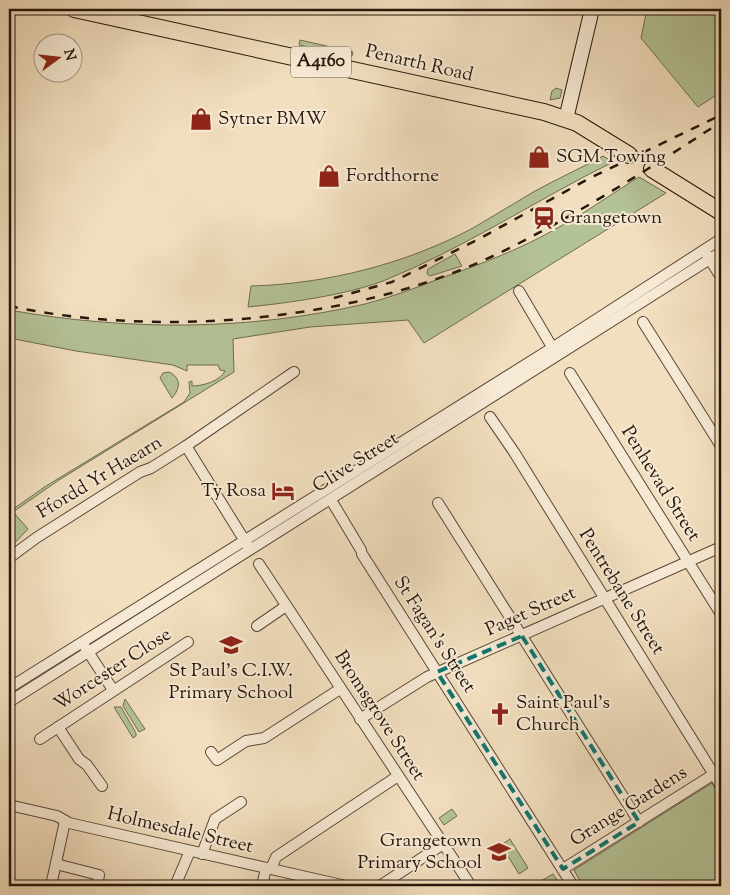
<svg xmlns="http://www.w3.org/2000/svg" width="730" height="895" font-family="'Sorts Mill Goudy',serif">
	<rect width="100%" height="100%" fill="#f2dfbf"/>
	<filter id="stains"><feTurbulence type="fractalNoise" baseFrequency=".004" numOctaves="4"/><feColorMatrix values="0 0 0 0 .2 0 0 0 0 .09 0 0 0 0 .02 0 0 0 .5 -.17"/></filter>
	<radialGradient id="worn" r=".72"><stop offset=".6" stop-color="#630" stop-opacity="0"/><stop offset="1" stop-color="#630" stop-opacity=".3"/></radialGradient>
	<!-- green -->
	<g fill="#b4c397" stroke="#6c6c51">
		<polygon points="647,9 721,9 721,92 698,107 641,38"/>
		<polygon points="300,40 353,52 352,56 299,45"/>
		<polygon points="556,88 562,90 560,98 550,100 552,91"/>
		<path d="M603,156l10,6c-77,38 -150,87 -230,119 -37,14 -95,22 -135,26l3,-21c75,-2 155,-22 222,-58 21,-12 41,-25 62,-37 22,-12 46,-23 68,-35z"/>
		<path d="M639,177l27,16 -242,150 -16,-23 -98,7 -77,12 1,33 -175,108 -46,32 15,17 -19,20v-37l37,-26 138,-84 6,-9 -1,-11 3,-1v5c11,0 28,-5 33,-15l-5,-1 -2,-5h-31v6l-14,-6 -97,-14 -67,-13v-28c118,21 239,21 356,-6 27,-7 53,-17 79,-27 37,-13 74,-27 108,-46 30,-16 58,-36 87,-54z"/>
		<polygon points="455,254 462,266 430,276 427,274 428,269"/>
		<path d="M169,372c13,6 11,17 3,26l-12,-20 3,-5z"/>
		<polygon points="125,699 145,729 139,732 123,706"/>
		<polygon points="114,707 121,707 136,733 136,736 133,738"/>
		<polygon points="712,783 721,799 721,886 583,886 574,870"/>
		<polygon points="452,809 457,816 444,825 439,818"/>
		<polygon points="510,839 528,868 519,874 501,845"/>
		<polygon points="553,874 561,886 544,886 541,881"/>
	</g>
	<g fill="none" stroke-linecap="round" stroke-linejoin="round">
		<defs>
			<g id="street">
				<polyline points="707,255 721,277"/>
				<polyline points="519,291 555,352"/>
				<polyline points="643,322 721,446"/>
				<polyline points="570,373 721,614"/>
				<polyline points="490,417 514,452 721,786"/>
				<polyline points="331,500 361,550"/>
				<polyline points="438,503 639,822"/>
				<polyline points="248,546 186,446 294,372"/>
				<polyline points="362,554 573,886"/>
				<polyline points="9,558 36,538 140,472 151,468 186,446"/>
				<polyline points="259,564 471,886"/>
				<polyline points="257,626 286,606"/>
				<polyline points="85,647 113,690"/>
				<polyline points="9,688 552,348 721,239"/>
				<polyline points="9,702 721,252"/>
				<polyline points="360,719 427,677 721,547"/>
				<polyline points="58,727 79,759 87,765 102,786"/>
				<polyline points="40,739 188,642"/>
				<polyline points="211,752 217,760 246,741 264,738 340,689"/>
				<polyline points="9,805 57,816 69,823 346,886"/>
				<polyline points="202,854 215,819 241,802"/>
				<polyline points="56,864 99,875 97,886"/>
				<polyline points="271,869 276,857 398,776"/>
				<polyline points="563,869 714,774"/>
				<polyline points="51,886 65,821"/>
				<polyline points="175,886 190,851"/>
				<polyline points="262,886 266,868"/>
				<polyline points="380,886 443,844"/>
			</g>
			<polyline id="secondary" points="566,119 592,9"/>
			<g id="primary">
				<polyline points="74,9 544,112 577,123 629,155"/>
				<polyline points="652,169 721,212"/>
			</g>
		</defs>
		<!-- street casing -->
		<use href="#street" stroke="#584838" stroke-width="12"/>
		<!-- secondary casing -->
		<use href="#secondary" stroke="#25160b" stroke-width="16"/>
		<!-- primary casing -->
		<use href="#primary" stroke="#25160b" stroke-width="18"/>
		<!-- street -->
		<use href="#street" stroke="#f7ead5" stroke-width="10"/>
		<!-- secondary -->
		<use href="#secondary" stroke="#f7ead5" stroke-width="14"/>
		<!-- primary -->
		<use href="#primary" stroke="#f2dfbf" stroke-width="16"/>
		<!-- rail -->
		<g stroke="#25160b" stroke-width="2.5" stroke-dasharray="9 9" stroke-linecap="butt">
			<polyline points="334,298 392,282 477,240 590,178 719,116"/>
			<path d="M9,306c150,32 342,16 482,-49 80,-38 156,-87 230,-135"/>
		</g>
	</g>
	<!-- marked area -->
	<path fill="none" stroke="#0f766e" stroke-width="4" stroke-dasharray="10 6" stroke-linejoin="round" d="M522,636l117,186 -76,47 -126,-197z"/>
	<!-- icons -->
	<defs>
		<symbol id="shop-bare" viewBox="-9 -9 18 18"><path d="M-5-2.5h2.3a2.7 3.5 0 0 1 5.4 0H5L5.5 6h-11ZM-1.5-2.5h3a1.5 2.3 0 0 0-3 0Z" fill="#8f2418" stroke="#f7ead5" stroke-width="2.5" paint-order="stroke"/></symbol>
		<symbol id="station-bare" viewBox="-9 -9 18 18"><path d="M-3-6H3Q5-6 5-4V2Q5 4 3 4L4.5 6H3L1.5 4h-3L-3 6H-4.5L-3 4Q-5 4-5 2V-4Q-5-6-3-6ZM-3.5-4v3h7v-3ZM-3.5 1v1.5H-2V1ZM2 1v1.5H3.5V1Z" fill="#8f2418" stroke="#f7ead5" stroke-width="2.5" paint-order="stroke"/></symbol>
		<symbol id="hotel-bare" viewBox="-9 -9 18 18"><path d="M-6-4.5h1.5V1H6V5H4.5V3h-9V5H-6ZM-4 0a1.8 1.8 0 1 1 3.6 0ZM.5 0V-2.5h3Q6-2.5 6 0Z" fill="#8f2418" stroke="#f7ead5" stroke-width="2.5" paint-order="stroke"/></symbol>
		<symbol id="school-bare" viewBox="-9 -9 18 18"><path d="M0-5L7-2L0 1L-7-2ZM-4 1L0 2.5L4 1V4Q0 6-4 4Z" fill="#8f2418" stroke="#f7ead5" stroke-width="2.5" paint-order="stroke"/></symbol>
		<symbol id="church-bare" viewBox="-9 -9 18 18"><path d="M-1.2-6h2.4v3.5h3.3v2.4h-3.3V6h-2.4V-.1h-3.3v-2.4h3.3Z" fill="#8f2418" stroke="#f7ead5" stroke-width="2.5" paint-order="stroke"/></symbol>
	</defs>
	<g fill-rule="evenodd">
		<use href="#shop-bare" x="185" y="103" width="32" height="32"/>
		<use href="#shop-bare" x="523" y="141" width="32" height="32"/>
		<use href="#shop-bare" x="313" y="160" width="32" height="32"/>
		<use href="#station-bare" x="528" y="202" width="32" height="32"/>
		<use href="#hotel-bare" x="267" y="475" width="32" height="32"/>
		<use href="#school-bare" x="215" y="629" width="32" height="32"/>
		<use href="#church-bare" x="484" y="698" width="32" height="32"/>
		<use href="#school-bare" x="483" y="836" width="32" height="32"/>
	</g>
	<g text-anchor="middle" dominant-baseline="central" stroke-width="4" stroke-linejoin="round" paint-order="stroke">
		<!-- shield labels -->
		<rect fill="#f7ead5" stroke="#645648" stroke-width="1" x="291" y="46.5" width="60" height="31" rx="4"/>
		<g font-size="18" font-weight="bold" fill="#25160b">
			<text x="321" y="62">A4160</text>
		</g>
		<!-- street labels -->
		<g font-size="19" fill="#25160b" stroke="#f7ead5">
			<text transform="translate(419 64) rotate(13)">Penarth Road</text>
			<text transform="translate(356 463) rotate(-32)">Clive Street</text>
			<text transform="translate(100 478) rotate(-31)">Ffordd Yr Haearn</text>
			<text transform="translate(660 484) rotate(58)">Penhevad Street</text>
			<text transform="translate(621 592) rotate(58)">Pentrebane Street</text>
			<text transform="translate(531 612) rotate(-24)">Paget Street</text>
			<text transform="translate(434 635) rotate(57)">St Fagan's Street</text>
			<text transform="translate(113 670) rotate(-33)">Worcester Close</text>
			<text transform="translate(379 716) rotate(57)">Bromsgrove Street</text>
			<text transform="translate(629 807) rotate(-32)">Grange Gardens</text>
			<text transform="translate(180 831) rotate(13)">Holmesdale Street</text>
		</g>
		<!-- poi labels -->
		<g font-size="19" fill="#25160b" stroke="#f7ead5" text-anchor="start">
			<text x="218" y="119">Sytner BMW</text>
			<text x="556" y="157">SGM Towing</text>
			<text x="346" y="176">Fordthorne</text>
			<text x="560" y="218">Grangetown</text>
			<text x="266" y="491" text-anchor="end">Ty Rosa</text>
			<text x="231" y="671" text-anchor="middle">St Paul's C.I.W.<tspan x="231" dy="22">Primary School</tspan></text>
			<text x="516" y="703">Saint Paul's<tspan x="516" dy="22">Church</tspan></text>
			<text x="482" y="841" text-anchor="end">Grangetown<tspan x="482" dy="22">Primary School</tspan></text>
		</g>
	</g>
	<!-- margin -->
	<rect width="730" height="895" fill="none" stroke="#f2dfbf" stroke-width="30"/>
	<rect x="10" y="10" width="710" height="875" fill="none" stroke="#25160b" stroke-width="2.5"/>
	<rect x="15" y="15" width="700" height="865" fill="none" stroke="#25160b"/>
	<!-- north arrow -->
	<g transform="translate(58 58) rotate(75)"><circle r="24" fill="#f7ead5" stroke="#a39584"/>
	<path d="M0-4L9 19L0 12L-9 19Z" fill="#8f2418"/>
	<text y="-8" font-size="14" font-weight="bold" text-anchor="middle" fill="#25160b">N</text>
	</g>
	<rect width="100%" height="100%" filter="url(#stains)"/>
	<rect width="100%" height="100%" fill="url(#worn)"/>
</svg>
